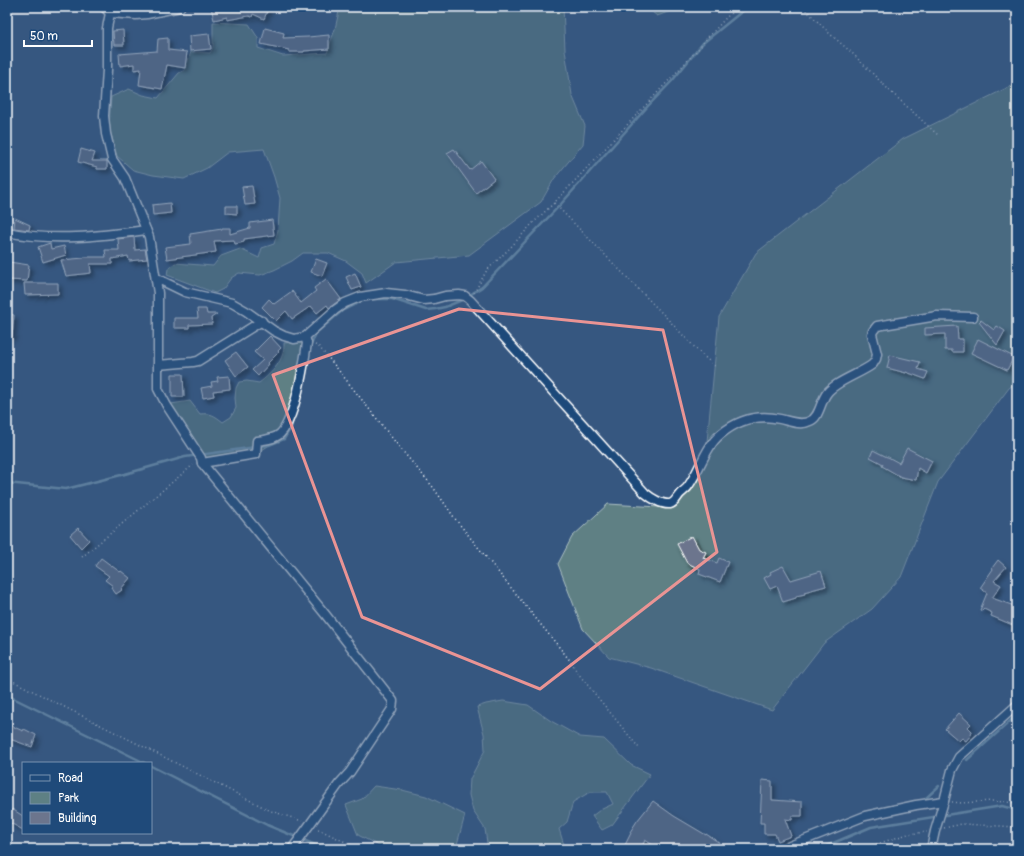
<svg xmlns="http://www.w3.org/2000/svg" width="1024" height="856" font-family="Pangolin,sans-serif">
	<defs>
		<filter id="shadow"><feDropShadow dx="3.5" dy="3.5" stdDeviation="2" flood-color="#0009"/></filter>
	</defs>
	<rect width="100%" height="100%" fill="#365780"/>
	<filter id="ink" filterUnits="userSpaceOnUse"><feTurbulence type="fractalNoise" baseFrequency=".025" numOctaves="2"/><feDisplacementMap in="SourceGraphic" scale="8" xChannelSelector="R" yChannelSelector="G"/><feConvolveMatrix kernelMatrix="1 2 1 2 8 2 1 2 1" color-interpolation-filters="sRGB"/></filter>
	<g filter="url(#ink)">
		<!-- green -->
		<g fill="#5e8084" stroke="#aec0c2">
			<polygon points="340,7 563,7 565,50 572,95 585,126 583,144 554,179 541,202 469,255 396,262 366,283 362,273 346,261 328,253 303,253 292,261 274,270 260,275 239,273 231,278 223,289 215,293 167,275 168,269 175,263 213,266 221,256 240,249 259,258 262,248 274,244 278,230 280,198 274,177 264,149 228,152 207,168 184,179 153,175 133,170 117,156 109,127 111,97 129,89 143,95 158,98 179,73 185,70 191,52 210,53 213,48 213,22 249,24 258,38 258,48 283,56 327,53 335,29"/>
			<polygon points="646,7 682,7 657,16"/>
			<polygon points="1017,83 1017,382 1009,388 938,482 901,577 872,609 824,643 772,710 651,668 609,657 583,629 558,564 572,537 608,504 659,507 680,492 706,452 719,317 756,253 903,139"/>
			<path d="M303,341v11l-15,65 -11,23 -18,12 -53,7 -24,-33 -11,-22 19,-3 10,13c11,-1 14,1 23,8l8,-5 5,-9 -1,-10 1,-10 3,-6 8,-1 12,2c13,-10 26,-23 25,-40z"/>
			<polygon points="503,701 528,705 551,721 580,737 604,739 631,765 650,774 612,825 602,830 592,816 600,810 613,804 607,792 590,792 573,802 567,822 559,829 563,842 568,849 487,849 487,843 485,829 473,811 469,795 470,779 485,750 484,734 477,707 486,704"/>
			<polygon points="374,786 402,790 426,796 465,815 456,848 454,849 385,849 358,835 346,805 362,799"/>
		</g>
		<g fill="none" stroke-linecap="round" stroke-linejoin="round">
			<!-- stream -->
			<g stroke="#8caec2" stroke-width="2.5">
				<polyline points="370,299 392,299 426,310 435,309 445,307 462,300 482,287 561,204 648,106 672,81 703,43 740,13 750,7"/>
				<polyline points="309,350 316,333 343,310 364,300"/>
				<polyline points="7,483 66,489 125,474 185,457 269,445 284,439 291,427 294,417"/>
				<polyline points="7,695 145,763"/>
				<polyline points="967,760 1017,715"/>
				<polyline points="151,766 267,825 325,849"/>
				<polyline points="926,798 939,786"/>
				<polyline points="819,849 871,827 1002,806 1017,810"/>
			</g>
		</g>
		<!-- building -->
		<g fill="#6c758d" stroke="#fff" filter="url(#shadow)">
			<polygon points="211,7 269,7 264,19 253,14 252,17 249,16 227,20 227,17 214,20"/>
			<polygon points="265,28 284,33 283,38 308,37 329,35 329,49 304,51 304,52 289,52 289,50 261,44"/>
			<polygon points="123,30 124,45 114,45 113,31"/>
			<polygon points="209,34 211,49 190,51 189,36"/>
			<polygon points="168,38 168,50 187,52 185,68 167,65 162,89 139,85 141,69 134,70 134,64 120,66 119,54 157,51 158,39"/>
			<polygon points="81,149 95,153 92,161 107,161 107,169 97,169 97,167 78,162"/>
			<polygon points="454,149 470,170 481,161 494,179 476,193 447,153"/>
			<polygon points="252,186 255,204 245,205 242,187"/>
			<polygon points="170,203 171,213 153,215 152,205"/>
			<polygon points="226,206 237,206 237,214 226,213"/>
			<polygon points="15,218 30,225 29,230 14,228"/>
			<polygon points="272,220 274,235 244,239 244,242 235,244 234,240 214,241 216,252 167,259 165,247 191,244 190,234 222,229 222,228 230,228 230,234 250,228 250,223"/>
			<polygon points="134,237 135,250 145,249 147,259 129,261 128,256 112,259 112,264 90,264 91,273 66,276 61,260 84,258 84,257 106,257 105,250 119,250 118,239"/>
			<polygon points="50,243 51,249 64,246 66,255 43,262 38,247"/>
			<polygon points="316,259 327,263 322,276 311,272"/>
			<polygon points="9,262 29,265 27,281 7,280 7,263 8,263"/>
			<polygon points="355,273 361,287 352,290 346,277"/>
			<polygon points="326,279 341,299 329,308 327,305 317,313 311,306 292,319 286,311 276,321 262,307 269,299 274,304 292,291 301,303 316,291 314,288"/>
			<polygon points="24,283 58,283 58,294 25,295"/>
			<polygon points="197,309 206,309 207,314 217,314 211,318 212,324 189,325 189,328 174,328 174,318 198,318"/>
			<polygon points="7,314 14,315 12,337 7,337"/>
			<polygon points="981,320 994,330 997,326 1005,331 997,345 979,322"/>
			<polygon points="957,326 958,339 963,339 963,352 952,352 952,350 945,350 945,334 925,335 925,328"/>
			<polygon points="270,336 281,348 278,351 279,352 268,363 269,364 258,376 252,370 263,360 254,352"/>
			<polygon points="978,339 1014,357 1007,370 971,353"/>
			<polygon points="236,352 248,367 236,376 225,360"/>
			<polygon points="890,355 920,362 918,369 928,372 925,379 906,372 906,373 887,368"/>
			<polygon points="172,374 183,374 184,397 172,397"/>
			<polygon points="229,376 230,389 213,391 214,396 203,398 201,388 212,386 211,382 218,381 217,377"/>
			<polygon points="907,448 932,461 926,473 918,468 916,480 901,477 882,466 883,464 870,457 873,450 887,457 888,457 899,463"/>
			<polygon points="78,528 89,540 81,548 70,535"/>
			<polygon points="692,536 699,549 706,552 703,558 717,563 719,558 728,562 720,582 699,574 700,569 687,563 677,544"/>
			<polygon points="101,558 120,572 121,571 130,578 121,589 122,590 116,594 111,587 113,586 105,580 109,576 95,566"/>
			<polygon points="998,560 1006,567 994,581 1001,585 992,598 1017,607 1017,620 1015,626 991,616 992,613 984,609 982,611 980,610 987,593 980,588 993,569 992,568"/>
			<polygon points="783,566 791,580 821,571 826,586 804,592 805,594 796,596 796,598 783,602 777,586 770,589 764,578 771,574 770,572"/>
			<polygon points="959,713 971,724 968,727 972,731 971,735 966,741 962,738 959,741 945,729"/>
			<polygon points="7,724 23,731 24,729 36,735 32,747 7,738"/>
			<polygon points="762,780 772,781 772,800 802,802 802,816 792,816 792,820 785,819 791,836 778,841 775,834 764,834 764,823 760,823"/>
			<polygon points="653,801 674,816 706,835 706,834 729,849 659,849 645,840 641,849 623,849 631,833 630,832 637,821"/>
			<polygon points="12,809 23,816 23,830 7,821 7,818"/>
		</g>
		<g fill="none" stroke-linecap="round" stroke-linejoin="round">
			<defs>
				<g id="street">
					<polyline points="104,7 110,13 136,15 147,14 180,7"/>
					<polyline points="112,7 110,13 107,28 107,70 104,116 106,134 112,159 125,178 149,237 158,293 158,389 167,406 201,458 202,463 325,614 393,701 392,709 350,772 339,784 292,849"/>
					<path d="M7,232c46,10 93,4 139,-2"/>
					<path d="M156,278l29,14 47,11 14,8 28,20 10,5 10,3 11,-2 30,-27 10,-7 15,-6 26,-4 19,2 19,5 10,-1 11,-3 14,-1 6,1 5,4 175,193c6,5 17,12 25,11 5,-1 7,-7 10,-10 3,-3 7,-5 9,-9 11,-16 17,-39 32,-51 18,-15 37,-20 59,-15 9,2 21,7 30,2 10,-4 10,-19 17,-28 9,-12 33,-19 46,-29l3,-5 1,-5 -5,-20 1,-3 4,-5 60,-10 36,1"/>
					<polyline points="158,365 193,362 198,361 262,321"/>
					<path d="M202,463l54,-9 1,-13c8,-1 17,-2 23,-7 15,-15 24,-70 27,-91l-2,-6"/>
					<polyline points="782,849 865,816 916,805 944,801"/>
					<polyline points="931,849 935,831 944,801 952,770 959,757 1017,705"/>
				</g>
			</defs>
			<!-- street casing -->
			<use href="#street" stroke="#fff" stroke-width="11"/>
			<!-- path -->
			<g stroke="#fff" stroke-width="1.5" stroke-dasharray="1 3" stroke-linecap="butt">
				<polyline points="803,7 830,34 851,52 890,91 939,136"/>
				<polyline points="554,203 660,311 700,353 717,368"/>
				<path d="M474,293l13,-23 22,-21 24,-26 21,-20 148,-158c3,-6 8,-10 13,-15 7,-8 14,-16 23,-23"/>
				<polyline points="315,345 319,347 332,362 400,448 433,487 456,520 572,663 577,672 639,748"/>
				<polyline points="82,557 193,465"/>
				<polyline points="7,678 271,811 302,821"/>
				<polyline points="952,802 962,803 993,801 1017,803"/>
				<polyline points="944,828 962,824 1017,827"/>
				<polyline points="318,829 360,849"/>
				<polyline points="861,849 908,834 927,832"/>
			</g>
			<!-- street -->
			<use href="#street" stroke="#1f4a7a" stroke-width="8"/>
		</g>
	</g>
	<!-- marked area -->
	<path d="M0 0H1024V856H0ZM459,309l204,21 54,222 -177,137 -178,-72 -89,-242z" fill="#365780" fill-opacity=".55" fill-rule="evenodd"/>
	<path fill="none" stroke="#ea9494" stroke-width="3" stroke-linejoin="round" d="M459,309l204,21 54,222 -177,137 -178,-72 -89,-242z"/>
	<!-- margin -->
	<rect width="1024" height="856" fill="none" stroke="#1f4a7a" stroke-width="24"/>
	<rect x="12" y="12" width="1000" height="832" fill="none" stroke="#fff" stroke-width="1.5" filter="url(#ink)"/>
	<!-- legend -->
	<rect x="22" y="762" width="130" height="72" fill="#1f4a7a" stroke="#7992af"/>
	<rect x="30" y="775" width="20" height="6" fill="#1f4a7a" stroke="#7992af"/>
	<text x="58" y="782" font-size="12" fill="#ffffff">Road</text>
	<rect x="30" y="792" width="20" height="12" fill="#5e8084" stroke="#7992af"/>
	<text x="58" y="802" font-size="12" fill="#ffffff">Park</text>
	<rect x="30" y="812" width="20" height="12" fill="#6c758d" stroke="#7992af"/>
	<text x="58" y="822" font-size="12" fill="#ffffff">Building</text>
	<!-- scale -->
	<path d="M24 40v6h68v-6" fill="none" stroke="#ffffff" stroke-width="2"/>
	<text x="30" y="40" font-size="12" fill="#ffffff" stroke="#1f4a7a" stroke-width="3" paint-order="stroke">50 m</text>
</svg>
